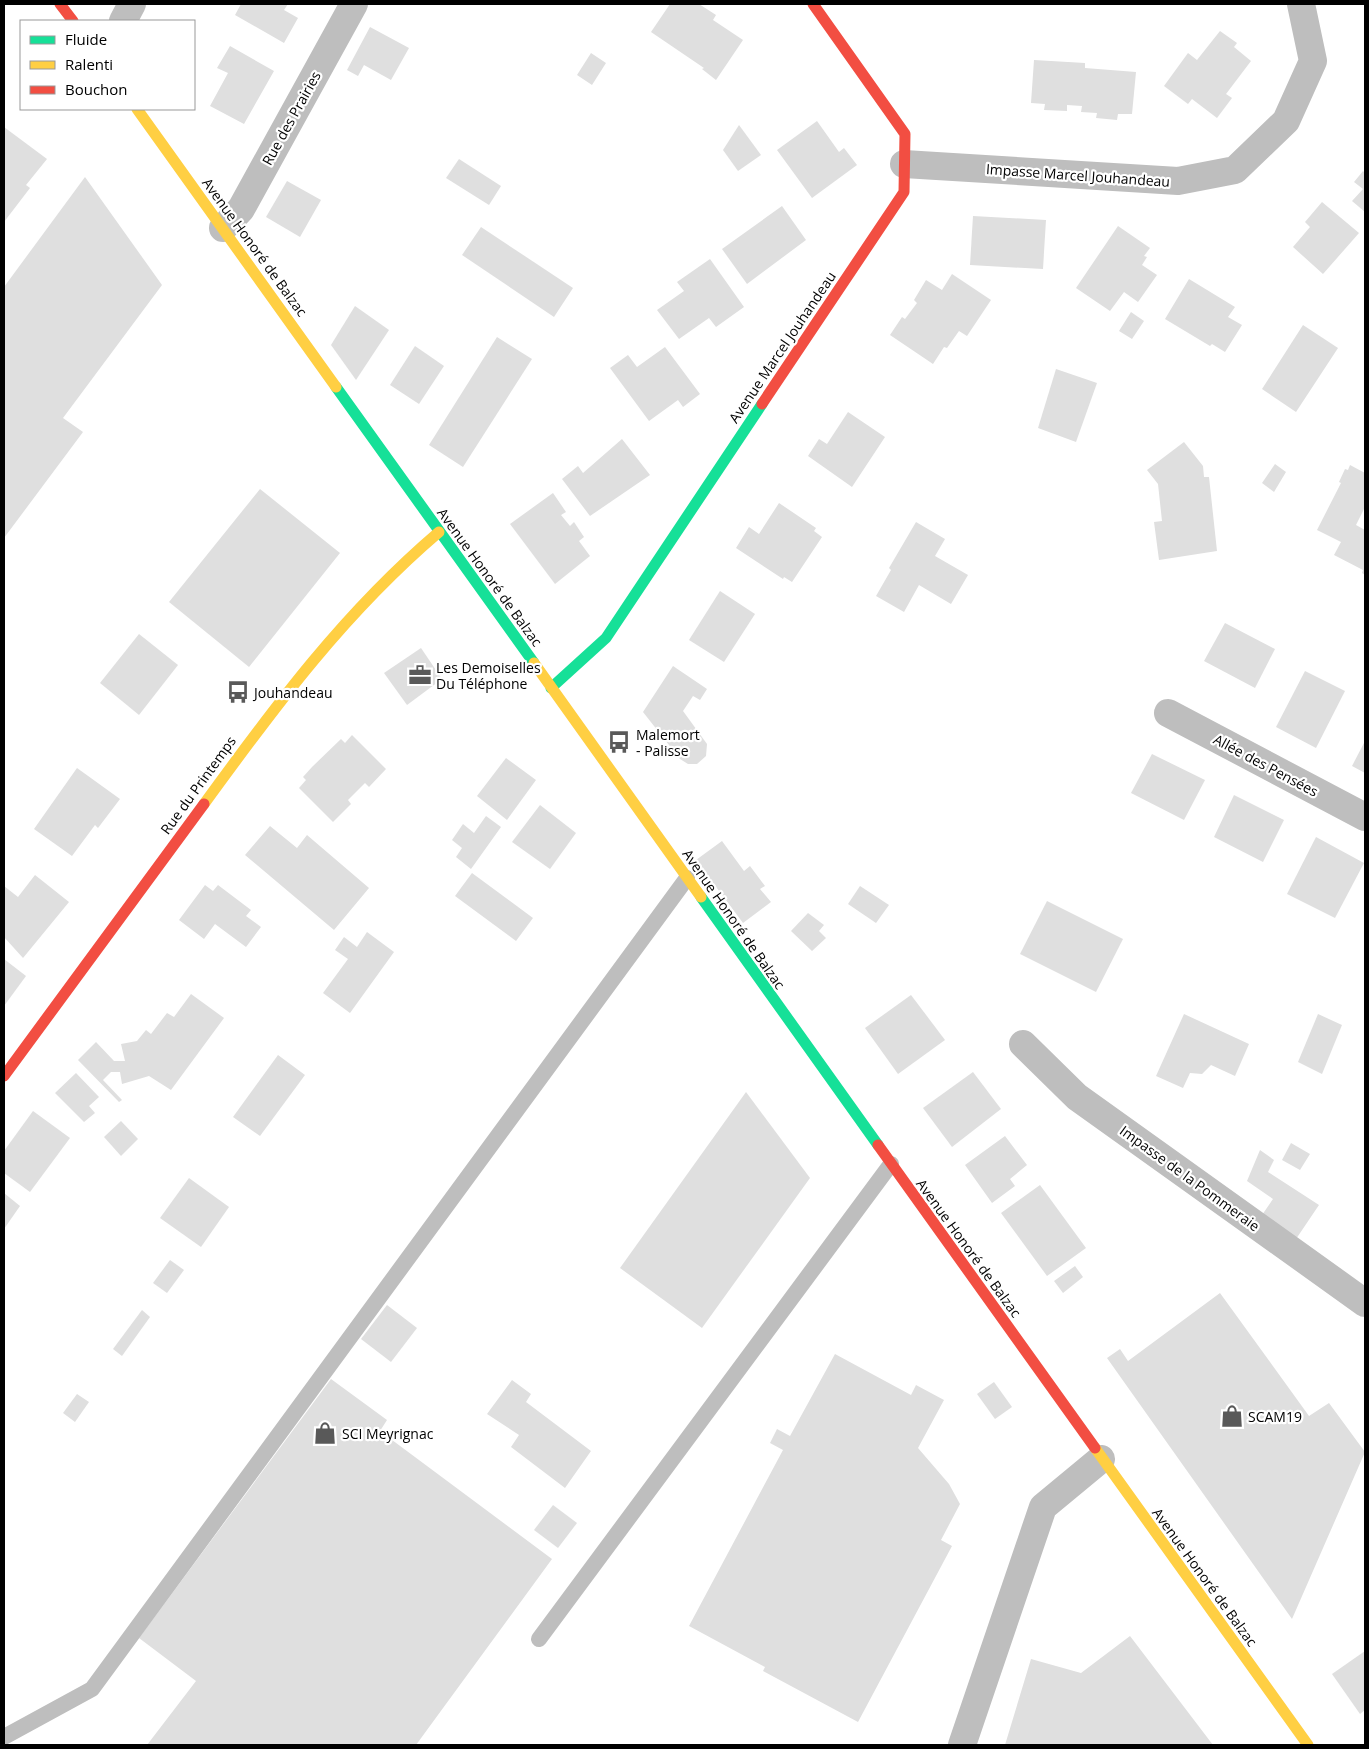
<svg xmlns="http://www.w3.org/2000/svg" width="1369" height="1749" font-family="'Open Sans',sans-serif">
	<rect width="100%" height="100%" fill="#fff"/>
	<!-- building -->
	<g fill="#dfdfdf">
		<polygon points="241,4 288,4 284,10 298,18 284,43 235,15"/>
		<polygon points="670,4 699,4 716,15 713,20 743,40 716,80 702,69 704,68 651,32"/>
		<polygon points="370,27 409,48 391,80 364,65 358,76 347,70"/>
		<polygon points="1220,31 1237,43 1234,47 1251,61 1226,94 1232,98 1217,118 1192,99 1188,104 1164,86 1188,53 1197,60"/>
		<polygon points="230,46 274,71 244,124 210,106 228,73 217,68"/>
		<polygon points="591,53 606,63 592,85 577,75"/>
		<polygon points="1034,60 1085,63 1085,68 1136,72 1132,114 1118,114 1117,120 1096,118 1097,113 1081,112 1082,106 1067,105 1067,111 1044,110 1045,104 1031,103"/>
		<polygon points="817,121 839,152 844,148 857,165 812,198 777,150"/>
		<polygon points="739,125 761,155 738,171 723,150"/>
		<polygon points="4,127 47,159 26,185 30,188 4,222"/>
		<polygon points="459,159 501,186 489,205 446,178"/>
		<polygon points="1363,171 1365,173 1365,212 1352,201 1363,189 1354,182"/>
		<polygon points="85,177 162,285 63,418 83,432 4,538 4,287"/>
		<polygon points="287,181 321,200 300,237 266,217"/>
		<polygon points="1322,202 1359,233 1323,274 1293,247 1310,227 1305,222"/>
		<polygon points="782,206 806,240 747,284 722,249"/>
		<polygon points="973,216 1046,220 1043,269 970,265"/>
		<polygon points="1118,226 1150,248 1144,256 1147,257 1142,265 1157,275 1138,302 1124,292 1110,311 1076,288"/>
		<polygon points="481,227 573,288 554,317 462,255"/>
		<polygon points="710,259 744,307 716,327 709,318 679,339 657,310 684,291 677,282"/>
		<polygon points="952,274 991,300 967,336 959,331 947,348 944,347 933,364 890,335 902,317 905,319 917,303 914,300 926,280 942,290"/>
		<polygon points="1189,279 1235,307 1228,317 1242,325 1225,352 1212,344 1210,346 1165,319"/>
		<polygon points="355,306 389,330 356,380 331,345"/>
		<polygon points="1131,312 1144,321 1132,339 1119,331"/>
		<polygon points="1303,325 1338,348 1296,412 1262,389"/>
		<polygon points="497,337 532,359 463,467 429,445"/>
		<polygon points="415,346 444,366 419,404 390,385"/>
		<polygon points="665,347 700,394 683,407 678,400 649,421 610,368 628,355 637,367"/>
		<polygon points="1056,369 1097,383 1076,442 1038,428"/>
		<polygon points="848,412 885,437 852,487 808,456 819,439 827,444"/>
		<polygon points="622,439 650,475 590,516 562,479 578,466 583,473"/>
		<polygon points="1184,442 1203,466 1204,477 1209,477 1217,551 1159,560 1154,522 1162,521 1158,484 1147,470"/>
		<polygon points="1275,464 1286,472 1274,492 1262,483"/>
		<polygon points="1350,465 1365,473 1365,507 1356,525 1365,530 1365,575 1362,573 1363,570 1334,555 1341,542 1317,530 1341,483 1339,482 1345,469 1348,470"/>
		<polygon points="260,489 340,553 249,667 169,602"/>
		<polygon points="553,493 566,512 561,515 570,526 574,522 584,537 579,541 590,556 555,584 510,524"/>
		<polygon points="779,503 816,528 814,531 822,537 792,582 784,577 783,579 736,548 749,527 759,534"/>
		<polygon points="916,522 945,539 935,556 968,575 951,604 919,585 904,612 876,596 891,570 889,568"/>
		<polygon points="720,591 755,614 724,662 689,640"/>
		<polygon points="1225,623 1275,649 1255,688 1204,661"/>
		<polygon points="139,634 178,665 139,715 100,683"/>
		<polygon points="421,648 442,679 407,705 384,673"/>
		<polygon points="673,666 707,689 700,700 693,696 683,711 707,744 706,756 697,764 688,764 680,759 643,712"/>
		<polygon points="1305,671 1345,691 1316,748 1276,727"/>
		<polygon points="352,735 386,769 369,787 365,783 348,800 351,804 333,822 299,788 306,780 303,777 312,767 341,739 345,743"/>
		<polygon points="1365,741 1365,773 1352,766"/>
		<polygon points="1152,754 1205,780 1184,820 1131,793"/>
		<polygon points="506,758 536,780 507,820 477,796"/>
		<polygon points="77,768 120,799 98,828 95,825 72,856 34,829"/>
		<polygon points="1234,795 1284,820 1263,862 1214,837"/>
		<polygon points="540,805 576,833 550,869 512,842"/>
		<polygon points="486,816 501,827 471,869 456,857 462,848 452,840 463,824 474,833"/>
		<polygon points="270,826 297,848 307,835 369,888 334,930 245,855"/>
		<polygon points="1316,837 1364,863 1335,918 1287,894"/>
		<polygon points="722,841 744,871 750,866 765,886 760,889 771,902 743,923 696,860"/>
		<polygon points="472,873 533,918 516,941 455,896"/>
		<polygon points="35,875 69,902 23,958 4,937 4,886 18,897"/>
		<polygon points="205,885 213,891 218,885 251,910 246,916 261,927 246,947 215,924 204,939 179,920"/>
		<polygon points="860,886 889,905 876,923 848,904"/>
		<polygon points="1047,901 1123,939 1096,992 1020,954"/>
		<polygon points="808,913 824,925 819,931 826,938 812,951 791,931"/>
		<polygon points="367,932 394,952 350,1013 323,993 348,959 335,950 344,937 357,947"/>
		<polygon points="4,959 26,976 4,1006"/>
		<polygon points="191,994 224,1018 171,1090 149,1076 122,1084 120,1072 111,1072 103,1080 122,1100 119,1102 78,1060 96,1042 114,1061 125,1061 121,1044 137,1041 146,1030 151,1034 167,1013 174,1017"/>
		<polygon points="911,995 945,1040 898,1074 865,1028"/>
		<polygon points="1184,1014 1249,1044 1235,1076 1211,1065 1202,1074 1190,1073 1183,1088 1156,1076"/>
		<polygon points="1318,1014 1342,1025 1322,1074 1298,1062"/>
		<polygon points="278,1055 305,1075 260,1136 233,1117"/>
		<polygon points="973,1072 1001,1109 952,1147 923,1108"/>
		<polygon points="76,1073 99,1097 89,1106 95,1113 84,1122 55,1093"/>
		<polygon points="746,1092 810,1178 702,1328 620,1268"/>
		<polygon points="33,1111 70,1138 30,1192 4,1173 4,1151"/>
		<polygon points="121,1121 138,1139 121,1156 104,1137"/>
		<polygon points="1005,1136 1027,1165 1010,1179 1015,1186 992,1203 965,1165"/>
		<polygon points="1291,1143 1310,1154 1300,1170 1282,1160"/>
		<polygon points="1260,1150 1274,1160 1268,1172 1319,1205 1296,1239 1262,1215 1273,1199 1247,1181"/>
		<polygon points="189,1178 229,1207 201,1247 160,1218"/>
		<polygon points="1040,1185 1086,1248 1047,1276 1001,1213"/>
		<polygon points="4,1193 20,1206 4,1229"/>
		<polygon points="170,1260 184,1270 167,1293 153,1283"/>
		<polygon points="1075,1266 1083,1277 1063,1293 1054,1281"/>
		<polygon points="1220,1293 1309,1416 1329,1403 1365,1452 1292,1619 1107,1358 1120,1349 1128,1361"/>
		<polygon points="387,1305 417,1328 391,1362 361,1339"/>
		<polygon points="142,1310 150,1317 122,1356 113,1349"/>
		<polygon points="835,1354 911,1395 916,1385 944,1400 918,1448 949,1484 960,1504 941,1540 952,1546 858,1722 763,1671 765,1667 689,1626 783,1450 770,1443 777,1429 790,1436"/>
		<polygon points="331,1379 387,1420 380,1431 552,1559 416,1745 147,1745 196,1681 139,1638"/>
		<polygon points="512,1380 531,1394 526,1402 591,1451 565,1488 511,1447 519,1435 487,1414"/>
		<polygon points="994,1382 1012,1407 995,1419 977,1394"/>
		<polygon points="77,1394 89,1402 75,1422 63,1413"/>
		<polygon points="553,1505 577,1523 558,1548 534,1530"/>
		<polygon points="1130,1636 1213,1745 1005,1745 1031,1659 1081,1673"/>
		<polygon points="1365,1651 1365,1710 1360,1714 1332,1674"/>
	</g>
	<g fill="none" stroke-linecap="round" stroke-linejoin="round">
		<!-- lane -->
		<g stroke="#bebebe" stroke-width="16">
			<polyline points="539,1639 891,1164"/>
			<polyline points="4,1737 92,1689 687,878"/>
		</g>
		<!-- street -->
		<g stroke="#bebebe" stroke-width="28">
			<polyline points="123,21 132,4"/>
			<polyline points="904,164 1178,181 1235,170 1286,121 1313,61 1301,4"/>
			<polyline points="223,228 241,209 354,4"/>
			<polyline points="1168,713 1365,817"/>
			<polyline points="1023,1044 1077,1097 1365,1303"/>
			<polyline points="962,1745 1043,1507 1101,1459"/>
		</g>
		<!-- fast -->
		<g stroke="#16e098" stroke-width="11">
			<polyline points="336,387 534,663"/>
			<polyline points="551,688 606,638 762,404"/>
			<polyline points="701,897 878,1145"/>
		</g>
		<!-- slow -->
		<g stroke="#ffcf43" stroke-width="11">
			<polyline points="137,109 336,387"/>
			<polyline points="534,663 701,897"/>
			<path d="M204,804c72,-99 141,-192 235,-272"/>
			<polyline points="1095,1448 1308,1745"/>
		</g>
		<!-- jam -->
		<g stroke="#f24e42" stroke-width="11">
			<polyline points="60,4 73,21"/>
			<polyline points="762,404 904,192 905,134 813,4"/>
			<polyline points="4,1076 204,804"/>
			<polyline points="878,1145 1095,1448"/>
		</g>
	</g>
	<!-- icons -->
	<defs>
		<symbol id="office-bare" viewBox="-9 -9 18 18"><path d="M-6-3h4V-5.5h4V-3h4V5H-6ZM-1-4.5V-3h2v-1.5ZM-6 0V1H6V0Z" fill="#595959" stroke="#fff" stroke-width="2.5" paint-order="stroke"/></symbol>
		<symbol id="bus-bare" viewBox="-9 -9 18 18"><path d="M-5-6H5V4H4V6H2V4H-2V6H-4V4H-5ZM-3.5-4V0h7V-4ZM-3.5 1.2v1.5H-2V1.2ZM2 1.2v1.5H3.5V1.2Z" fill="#595959" stroke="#fff" stroke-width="2.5" paint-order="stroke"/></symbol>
		<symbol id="shop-bare" viewBox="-9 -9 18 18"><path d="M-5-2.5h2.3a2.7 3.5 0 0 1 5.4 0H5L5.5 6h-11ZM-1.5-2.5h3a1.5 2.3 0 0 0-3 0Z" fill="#595959" stroke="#fff" stroke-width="2.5" paint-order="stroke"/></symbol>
	</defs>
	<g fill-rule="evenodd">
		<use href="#office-bare" x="404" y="659" width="32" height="32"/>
		<use href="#bus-bare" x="222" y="676" width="32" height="32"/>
		<use href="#bus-bare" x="603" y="726" width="32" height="32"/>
		<use href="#shop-bare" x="1216" y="1400" width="32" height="32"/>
		<use href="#shop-bare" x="309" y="1417" width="32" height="32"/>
	</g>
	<g text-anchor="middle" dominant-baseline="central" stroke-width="4.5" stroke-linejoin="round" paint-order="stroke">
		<!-- street labels -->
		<g font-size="14" fill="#000" stroke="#fff">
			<text transform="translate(291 118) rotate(-61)">Rue des Prairies</text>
			<text transform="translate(1078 175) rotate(4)">Impasse Marcel Jouhandeau</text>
			<text transform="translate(255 247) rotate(54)">Avenue Honoré de Balzac</text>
			<text transform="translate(782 347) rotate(-56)">Avenue Marcel Jouhandeau</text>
			<text transform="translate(490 577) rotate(54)">Avenue Honoré de Balzac</text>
			<text transform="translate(1266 765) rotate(28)">Allée des Pensées</text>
			<text transform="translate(198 785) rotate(-54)">Rue du Printemps</text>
			<text transform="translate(734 919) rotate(55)">Avenue Honoré de Balzac</text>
			<text transform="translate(1190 1178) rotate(36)">Impasse de la Pommeraie</text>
			<text transform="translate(969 1248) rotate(54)">Avenue Honoré de Balzac</text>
			<text transform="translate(1205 1577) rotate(54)">Avenue Honoré de Balzac</text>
		</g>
		<!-- poi labels -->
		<g font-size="14" fill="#000" stroke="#fff" text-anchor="start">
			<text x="436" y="667">Les Demoiselles<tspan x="436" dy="16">Du Téléphone</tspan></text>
			<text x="254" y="692">Jouhandeau</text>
			<text x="636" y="734">Malemort<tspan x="636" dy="16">- Palisse</tspan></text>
			<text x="1248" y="1416">SCAM19</text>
			<text x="342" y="1433">SCI Meyrignac</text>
		</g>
	</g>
	<!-- border -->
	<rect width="1369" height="1749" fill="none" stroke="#000000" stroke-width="10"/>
	<!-- legend -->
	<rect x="20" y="20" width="175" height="90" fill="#ffffff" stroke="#999999"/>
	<rect x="30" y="36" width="25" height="8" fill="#16e098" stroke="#999999"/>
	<text x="65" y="45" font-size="15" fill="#000000">Fluide</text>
	<rect x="30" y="61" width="25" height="8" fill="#ffcf43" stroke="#999999"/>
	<text x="65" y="70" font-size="15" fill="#000000">Ralenti</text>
	<rect x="30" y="86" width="25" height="8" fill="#f24e42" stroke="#999999"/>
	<text x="65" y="95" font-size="15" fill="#000000">Bouchon</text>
</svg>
